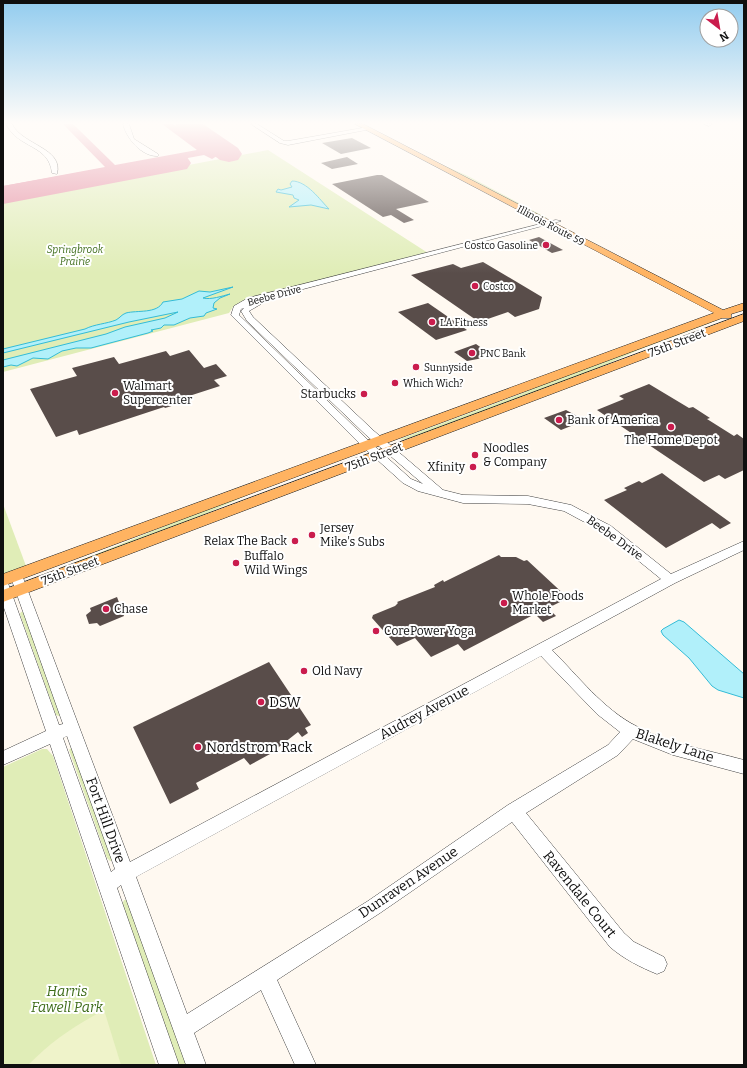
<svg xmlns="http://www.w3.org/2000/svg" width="747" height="1068" font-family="Bitter,serif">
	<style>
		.green { fill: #e0edb7 }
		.pitch { fill: #eff3ca }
		.water { fill: #b1f0fa; stroke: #33bcd7 }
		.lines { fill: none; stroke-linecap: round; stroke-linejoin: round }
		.taxiway { fill: #e48a9f; fill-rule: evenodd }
		.runway { fill: #e48a9f; fill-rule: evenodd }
		.building { fill: #594d4a }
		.minor-casing { stroke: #424242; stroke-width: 1 }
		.major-casing { stroke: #202020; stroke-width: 1 }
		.minor { fill: #fff; fill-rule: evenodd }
		.major { fill: #ffb361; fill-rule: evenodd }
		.poi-dot { fill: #ca1c4d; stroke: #fff; stroke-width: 1.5 }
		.labels { text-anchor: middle; stroke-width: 4; stroke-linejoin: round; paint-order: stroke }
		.far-street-label { font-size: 10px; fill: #0f0f0f; stroke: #fff }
		.far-poi-label { font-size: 10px; fill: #0f0f0f; stroke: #fff; text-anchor: start }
		.far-park-label { font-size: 10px; font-style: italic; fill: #3e6c1a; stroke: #fff }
		.street-label { font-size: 12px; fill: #0f0f0f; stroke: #fff }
		.poi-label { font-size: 12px; fill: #0f0f0f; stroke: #fff; text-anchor: start }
		.near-poi-label { font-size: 14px; fill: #0f0f0f; stroke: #fff; text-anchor: start }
		.near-street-label { font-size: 14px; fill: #0f0f0f; stroke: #fff }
		.near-park-label { font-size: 14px; font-style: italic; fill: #3e6c1a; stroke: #fff }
	</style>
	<rect width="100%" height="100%" fill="#fff9f1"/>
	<!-- green -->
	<g class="green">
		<path d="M268,150L428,253L244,301L233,307L229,313L3,372V200Z"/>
		<path d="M429,159L468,176L547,218L545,219Z"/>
		<path d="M717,319L718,320L641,349L569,381L437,430L401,440L400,439L518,395L560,377Z"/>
		<path d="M359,453L259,490L160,534L50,573L199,512Z"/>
		<path d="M3,504L26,566L3,575Z"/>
		<path d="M21,612H24L60,715L59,716L56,715L20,614Z"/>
		<path d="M73,746L113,860L110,861L107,858L69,750Z"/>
		<path d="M42,749H47L53,756L156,1065H3V767Z"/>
		<path d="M124,900H127L188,1065H179L122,905Z"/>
	</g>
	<!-- pitch -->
	<path class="pitch" d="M104,1010L121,1065H28C53,1040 73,1027 104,1010Z"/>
	<!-- water -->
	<g class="water">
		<path d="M292,181C307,181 320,200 329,209L311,205L289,207L299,200L294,198L293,195L276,192L278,189L281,190L292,187L290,184Z"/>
		<path d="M233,287L203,298C211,300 222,296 230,294L220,298L214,303L213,308L217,309L206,313L204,316L190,318L174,325H164L161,328L151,330L153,331L148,333L91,348H76L62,351L48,359L33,358L17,366L11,365L3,367V360L106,334L125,327L165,318L178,312L129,322L3,353V349L85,329C95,324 106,324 116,320C121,317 121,315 126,313C137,310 157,314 163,302L182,299L199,291L210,292Z"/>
		<path d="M679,620L684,622L744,674V698L718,690L712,686L689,658L663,635L661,631L663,629Z"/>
	</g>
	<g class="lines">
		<!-- taxiway -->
		<path class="taxiway" d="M63,124H73L115,165L197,150L162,124H173L208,148L222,146L227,149L226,151L215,153L217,156L212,159L204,155L3,192V186L105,167Z"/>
		<!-- runway -->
		<g class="runway">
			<path d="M175,124H203L238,148L242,154L238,160L229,162L220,160L178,129Z"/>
			<path d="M177,155L187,157L191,163L187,169L3,204V186Z"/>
		</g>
	</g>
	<!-- building -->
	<g class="building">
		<path d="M352,138L371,148L341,154L322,143Z"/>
		<path d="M347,157L358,164L332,169L321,163Z"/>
		<path d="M377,175H382L429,202L396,209L414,220L404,223L391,215L383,217L332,184Z"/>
		<path d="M539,237L563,250L552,253L529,240Z"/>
		<path d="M483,262L542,297L539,309L515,317L508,312L479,322L411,275L453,264L461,268Z"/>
		<path d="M428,303L467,330L436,340L398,312Z"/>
		<path d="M476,344L490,354L481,357L483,358L467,361L454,352Z"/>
		<path d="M189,350L204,368L216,364L227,376L214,380L220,386L186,397L189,400L178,404L165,408L164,407L79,435L77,430L56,437L30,389L77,376L72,368L114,357L119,364L166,351L170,356Z"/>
		<path d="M649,384L689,408L693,407L710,418L707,419L734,436L737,434L744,439V470L725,479L719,475L704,482L597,410L624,399L619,396Z"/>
		<path d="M566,410L577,416L571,420L576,424L561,430L544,418Z"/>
		<path d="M662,473L670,479L731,523L720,529L712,523L666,548L604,500L627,490L624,488L639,481L642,483Z"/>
		<path d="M499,555L501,557H516L524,561L527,560L568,598L548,608L556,616L543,622L535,614L464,651L458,644L431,657L415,638L397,646L372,618L373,615L395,606L398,603L397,602L435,587L434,585L443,580L444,582Z"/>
		<path d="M117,597L124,616L100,626L97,623L89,624L86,615L91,611L90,608Z"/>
		<path d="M269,662L311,725L305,728L308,733L302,737L298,732L270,754L250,765L244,758L196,783L199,789L170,804L133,727Z"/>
	</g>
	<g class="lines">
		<!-- minor casing -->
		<g class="minor-casing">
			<g id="minor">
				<path d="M6,124H12C22,145 64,148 57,174L52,173C49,144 18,149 6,124Z"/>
				<path d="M123,124H129L134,139L158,154V156C142,157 126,138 123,124Z"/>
				<path d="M251,124H257L284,141H288L368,127L371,129L288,145L280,143Z"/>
				<path d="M704,124H712L709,126Z"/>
				<path d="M556,220L561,221L254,302L251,303L257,302L261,304L249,311L253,317L374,431L443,490L463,495L528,496L571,505L611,526L671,574L744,541V550L675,583L552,650C578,676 603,709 636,726C668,744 708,750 744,760V774L673,755L633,739L618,755L526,813L624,933L634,942L664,957L667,964L664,971L657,974C640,967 624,959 610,947L512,822L380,913L277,980L316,1065H295L261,990L194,1033L206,1065H186L121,885L117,888L179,1065H159L50,744L3,765V751L46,731L3,605V581L8,583L9,586L59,725L63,724L10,575L12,572H20L22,575L130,862L661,579L603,532L564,511L528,504L463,503L418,491L403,483L363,447L231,315L234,306L248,298ZM244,308L241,311L247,321L366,435L423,484L411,479L371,443L239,315L241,309ZM541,656L597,714L620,732L608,745L508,805L368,901L187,1014L136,877ZM67,736L115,869L111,872L63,738Z"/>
			</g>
		</g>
		<!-- major casing -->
		<g class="major-casing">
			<g id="major">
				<path d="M355,124H363L723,310L744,303V310L731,314V318H722L3,586V574L714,313Z"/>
				<path d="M744,314V321L3,602V590Z"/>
			</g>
		</g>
		<!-- minor -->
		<use href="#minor" class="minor"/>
		<!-- major -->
		<use href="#major" class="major"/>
	</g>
	<!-- sky -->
	<linearGradient id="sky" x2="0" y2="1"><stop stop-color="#92ccef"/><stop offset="0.45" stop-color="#fffcf9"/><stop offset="1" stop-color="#fffcf9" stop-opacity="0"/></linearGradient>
	<rect width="747" height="273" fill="url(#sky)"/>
	<!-- markers -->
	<g class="poi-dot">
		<circle cx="546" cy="245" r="4"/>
		<circle cx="475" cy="286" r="4"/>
		<circle cx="432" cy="322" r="4"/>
		<circle cx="472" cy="353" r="4"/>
		<circle cx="416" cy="367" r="4"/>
		<circle cx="395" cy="383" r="4"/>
		<circle cx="115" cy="393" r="4"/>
		<circle cx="364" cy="394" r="4"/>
		<circle cx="559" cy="420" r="4"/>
		<circle cx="671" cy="427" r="4"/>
		<circle cx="475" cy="455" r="4"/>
		<circle cx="473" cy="467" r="4"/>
		<circle cx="312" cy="535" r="4"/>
		<circle cx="295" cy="541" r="4"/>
		<circle cx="236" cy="563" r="4"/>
		<circle cx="504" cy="603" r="4"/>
		<circle cx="106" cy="609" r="4"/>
		<circle cx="376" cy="631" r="4"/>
		<circle cx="304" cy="671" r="4"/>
		<circle cx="261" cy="702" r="4"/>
		<circle cx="198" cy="747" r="4"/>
	</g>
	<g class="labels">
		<!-- far-street labels -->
		<g class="far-street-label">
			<text transform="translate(551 225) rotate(28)" y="4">Illinois Route 59</text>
			<text transform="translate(274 295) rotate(-15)" y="4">Beebe Drive</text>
		</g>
		<!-- far-poi labels -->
		<g class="far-poi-label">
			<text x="538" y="249" text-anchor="end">Costco Gasoline</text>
			<text x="483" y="290">Costco</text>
			<text x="440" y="326">LA Fitness</text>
			<text x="480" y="357">PNC Bank</text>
			<text x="424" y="371">Sunnyside</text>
			<text x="403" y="387">Which Wich?</text>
		</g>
		<!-- far-park labels -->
		<g class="far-park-label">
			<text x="75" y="253">Springbrook<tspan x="75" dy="12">Prairie</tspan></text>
		</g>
		<!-- street labels -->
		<g class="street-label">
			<text transform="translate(677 343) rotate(-21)" y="4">75th Street</text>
			<text transform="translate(374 457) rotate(-21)" y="4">75th Street</text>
			<text transform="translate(615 538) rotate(36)" y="4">Beebe Drive</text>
			<text transform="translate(70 571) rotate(-21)" y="4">75th Street</text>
		</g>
		<!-- poi labels -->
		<g class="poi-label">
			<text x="123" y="390">Walmart<tspan x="123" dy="14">Supercenter</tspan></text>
			<text x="356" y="398" text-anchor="end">Starbucks</text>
			<text x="567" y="424">Bank of America</text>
			<text x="671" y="444" text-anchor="middle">The Home Depot</text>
			<text x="483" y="452">Noodles<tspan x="483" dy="14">&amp; Company</tspan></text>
			<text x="465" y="471" text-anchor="end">Xfinity</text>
			<text x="320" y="532">Jersey<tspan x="320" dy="14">Mike's Subs</tspan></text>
			<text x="287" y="545" text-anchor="end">Relax The Back</text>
			<text x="244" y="560">Buffalo<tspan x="244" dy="14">Wild Wings</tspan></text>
			<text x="512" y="600">Whole Foods<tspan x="512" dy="14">Market</tspan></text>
			<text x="114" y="613">Chase</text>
			<text x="384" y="635">CorePower Yoga</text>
			<text x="312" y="675">Old Navy</text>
		</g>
		<!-- near-poi labels -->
		<g class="near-poi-label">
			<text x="269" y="707">DSW</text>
			<text x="206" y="752">Nordstrom Rack</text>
		</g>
		<!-- near-street labels -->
		<g class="near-street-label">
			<text transform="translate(424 712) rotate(-28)" y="5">Audrey Avenue</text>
			<text transform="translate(675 745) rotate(18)" y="5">Blakely Lane</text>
			<text transform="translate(106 820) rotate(70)" y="5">Fort Hill Drive</text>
			<text transform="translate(408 882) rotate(-34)" y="5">Dunraven Avenue</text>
			<text transform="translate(580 894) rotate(51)" y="5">Ravendale Court</text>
		</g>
		<!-- near-park labels -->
		<g class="near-park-label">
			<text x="67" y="996">Harris<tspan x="67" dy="16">Fawell Park</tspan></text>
		</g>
	</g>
	<!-- border -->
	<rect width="747" height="1068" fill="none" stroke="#0f0f0f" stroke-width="8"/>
	<!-- north arrow -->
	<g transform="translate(719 28) rotate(149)"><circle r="19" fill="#ffffff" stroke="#9f9f9f"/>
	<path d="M0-3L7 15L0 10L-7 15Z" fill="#ca1c4d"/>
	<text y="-6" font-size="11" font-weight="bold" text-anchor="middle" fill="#0f0f0f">N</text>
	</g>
</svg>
